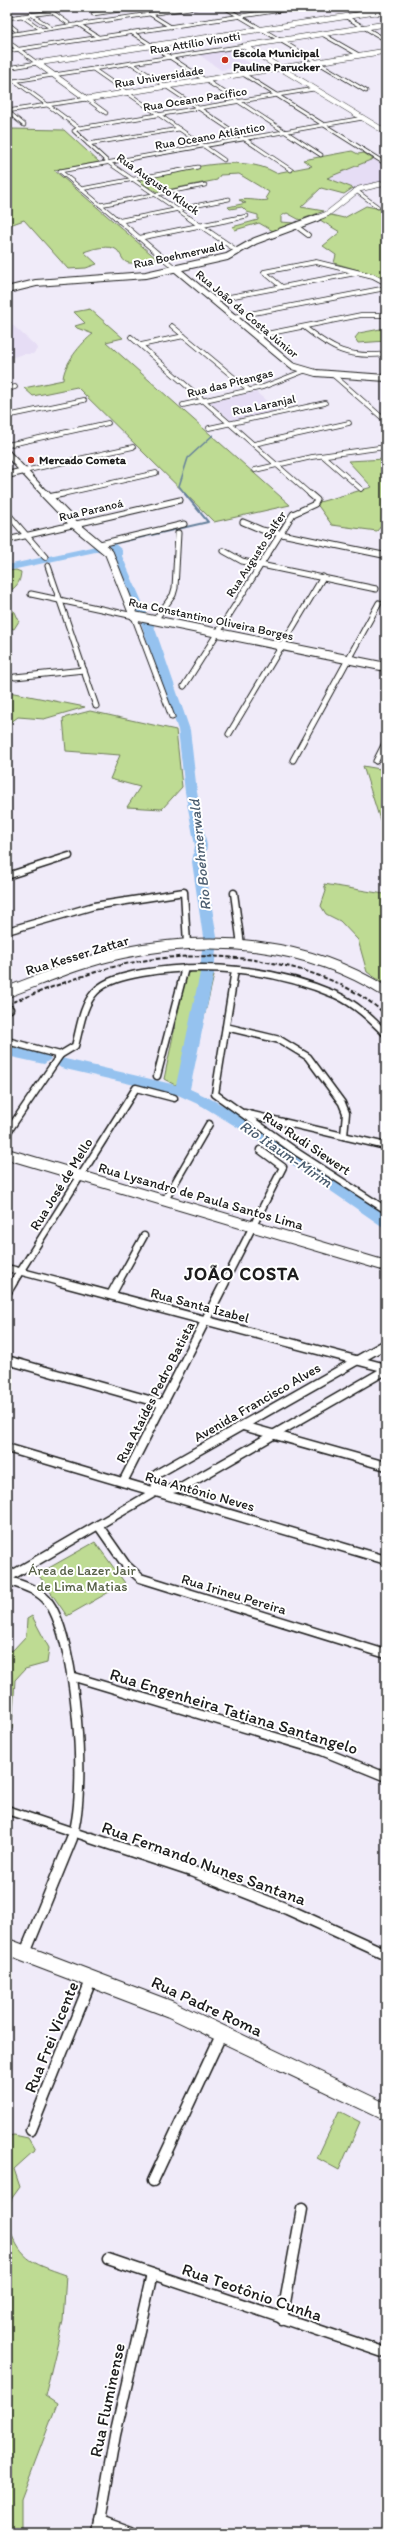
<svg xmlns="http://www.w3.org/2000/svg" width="393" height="2540" font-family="Itim,sans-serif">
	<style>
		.built { fill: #e6ddf5 }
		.green { fill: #bedb93; stroke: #6d7c58 }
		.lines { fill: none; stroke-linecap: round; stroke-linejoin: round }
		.stream-far1 { stroke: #65809b; stroke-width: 1.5 }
		.stream { stroke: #65809b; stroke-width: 2 }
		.river { fill: #95c2ef; fill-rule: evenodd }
		.street-far5-casing { stroke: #1c1c1c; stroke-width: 4.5 }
		.street-far4-casing { stroke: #1c1c1c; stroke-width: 5.5 }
		.street-far3-casing { stroke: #1c1c1c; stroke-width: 7 }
		.street-far2-casing { stroke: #1c1c1c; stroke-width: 9 }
		.street-far1-casing { stroke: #1c1c1c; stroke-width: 11 }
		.street-casing { stroke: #1c1c1c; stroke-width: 13 }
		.secondary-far4-casing { stroke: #1c1c1c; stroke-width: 6 }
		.secondary-far3-casing { stroke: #1c1c1c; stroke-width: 8 }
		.secondary-far2-casing { stroke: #1c1c1c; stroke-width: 10 }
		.secondary-far1-casing { stroke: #1c1c1c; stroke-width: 12 }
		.secondary-casing { stroke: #1c1c1c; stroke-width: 18 }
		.street-far5 { stroke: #fff; stroke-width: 3 }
		.street-far4 { stroke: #fff; stroke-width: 4 }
		.street-far3 { stroke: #fff; stroke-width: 5 }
		.street-far2 { stroke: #fff; stroke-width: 6 }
		.street-far1 { stroke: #fff; stroke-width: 8 }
		.street { stroke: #fff; stroke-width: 10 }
		.secondary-far4 { stroke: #fff; stroke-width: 5 }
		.secondary-far3 { stroke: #fff; stroke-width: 6 }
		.secondary-far2 { stroke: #fff; stroke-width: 8 }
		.secondary-far1 { stroke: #fff; stroke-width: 10 }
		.secondary { stroke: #fff; stroke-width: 16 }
		.rail { stroke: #1c1c1c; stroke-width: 2; stroke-dasharray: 4.5 2; stroke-linecap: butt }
		.poi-dot { fill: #c8321e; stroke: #fff; stroke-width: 1.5 }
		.labels { text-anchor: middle; stroke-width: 4; stroke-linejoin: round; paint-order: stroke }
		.far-street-label { font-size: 12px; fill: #1c1c1c; stroke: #fff }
		.far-poi-label { font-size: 12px; font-weight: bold; fill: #1c1c1c; stroke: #fff; text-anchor: start }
		.street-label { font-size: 14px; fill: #1c1c1c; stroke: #fff }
		.park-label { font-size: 14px; fill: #555f46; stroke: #fff }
		.water-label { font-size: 15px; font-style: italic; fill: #4c5e70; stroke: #fff }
		.near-street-label { font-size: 17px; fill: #1c1c1c; stroke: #fff }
		.district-label { font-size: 18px; font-weight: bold; letter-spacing: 1px; fill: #1c1c1c; stroke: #fff }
	</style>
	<rect width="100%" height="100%" fill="#f0ebf9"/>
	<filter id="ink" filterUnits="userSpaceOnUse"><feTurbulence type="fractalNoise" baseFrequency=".025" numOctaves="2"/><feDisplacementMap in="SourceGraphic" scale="8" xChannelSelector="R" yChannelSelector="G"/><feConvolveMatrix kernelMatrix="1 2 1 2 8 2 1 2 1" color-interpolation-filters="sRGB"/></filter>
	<g filter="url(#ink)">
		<!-- built -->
		<g class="built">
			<path d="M228,50L252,65L221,70L198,54Z"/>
			<path d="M373,159L386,167V181L353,188L326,178Z"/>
			<path d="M7,320L38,348L33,354H23L7,359Z"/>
			<path d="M256,392L278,411L232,421L210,402Z"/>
		</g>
		<!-- green -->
		<g class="green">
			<path d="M7,127L11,129L64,130L99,162L54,170L157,259C151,260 134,264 129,263C122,262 122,255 117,250C110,244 91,249 84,252L97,264L86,268L68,269L24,220L7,226Z"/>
			<path d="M352,151L358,154L364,153L373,159L327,178L353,188L344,194L321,188L301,207L324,211L300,220L287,213L281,216V222L294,223L273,231L259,223L235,230L232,227L258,220V215L247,212L242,207L230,209L228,207L246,203L239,200C250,198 260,202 268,200L266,197L269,192L239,174L220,175L217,180L157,192L135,179C176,172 239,151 276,173L312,166L303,160Z"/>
			<path d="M366,206L386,210V278L334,263L336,255L323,246L340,232L320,220L331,215L344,218Z"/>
			<path d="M90,309L123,338L106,342L290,505L214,522L77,387L33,396L24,388L63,380C63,365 81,343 93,334L77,328L75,326L85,323L74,312Z"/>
			<path d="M386,328V341L358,343L355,338L359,333Z"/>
			<path d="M386,459V520L377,531L332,525L316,503L372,487L348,461Z"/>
			<path d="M16,570L21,572C20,584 16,587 7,593V571Z"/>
			<path d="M7,607L15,612L19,621L14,629L7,627Z"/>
			<path d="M7,677L10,678L9,692L85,707L44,719L18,717L7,725V719L10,717L7,716Z"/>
			<path d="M90,711L176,730L182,787L162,809L127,807L140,787L110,779L120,755L66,751L63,718Z"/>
			<path d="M363,766L386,770V830L380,820Z"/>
			<path d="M324,884L384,894L386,892V985L367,972L358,940L340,921L326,914L321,906L326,891Z"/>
			<path d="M193,971L212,973L214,975L190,1077L175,1085L164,1079L186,974Z"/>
			<path d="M7,1046L41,1055L34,1059L7,1053Z"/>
			<path d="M95,1542L125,1583L67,1616L38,1574Z"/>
			<path d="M32,1616L49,1648L47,1663L25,1669L15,1680L12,1729L7,1733V1651L13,1650L26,1636L27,1619Z"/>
			<path d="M339,2111L360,2122L339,2170L317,2158Z"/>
			<path d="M14,2135L28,2138L35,2150L14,2169L20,2187L12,2198L7,2211V2136Z"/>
			<path d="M7,2221C20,2260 29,2262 66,2275L63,2321L45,2396L57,2404L21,2499V2533H7Z"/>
		</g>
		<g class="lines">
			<!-- stream-far1 -->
			<path class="stream-far1" d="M186,495L179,486L188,458L213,435"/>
			<!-- stream -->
			<path class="stream" d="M114,546L112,544L208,522L185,494"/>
			<!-- river -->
			<g class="river">
				<path d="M114,543L122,550V556L147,613L146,615H138L137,613L112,556V550L106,547Z"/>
				<path d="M96,546L100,547V551L7,571V565Z"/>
				<path d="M147,620L153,623L190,730L197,792L207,846L204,862L217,937L214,973L190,1089C260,1120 323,1171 386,1215V1229L242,1130L202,1106L178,1095L61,1068L54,1063L61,1058L176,1085L200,973L203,937L192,862L195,846L185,792L178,730L141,623Z"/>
				<path d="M7,1046L49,1056L51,1059L44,1064L7,1056Z"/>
			</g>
			<!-- street-far5 casing -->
			<g class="street-far5-casing">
				<g id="street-far5">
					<path d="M224,7L366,91"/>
					<path d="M31,14L51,28"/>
					<path d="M93,14L142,7"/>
					<path d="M150,14L171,27"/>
					<path d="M22,16L42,30"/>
					<path d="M346,17L386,40"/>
					<path d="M7,18L52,12L68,23"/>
					<path d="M7,23L16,30"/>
					<path d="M78,24L98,37"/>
					<path d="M131,32L321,155"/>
					<path d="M322,34L359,55"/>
					<path d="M7,35L197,7"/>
					<path d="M7,41L37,63"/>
					<path d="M7,51L302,7"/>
					<path d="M131,63L291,170"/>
					<path d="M7,68L37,63"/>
					<path d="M93,69L224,160"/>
					<path d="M243,74L386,164"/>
					<path d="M15,81L79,128"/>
					<path d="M7,82L244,46"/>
					<path d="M7,111L87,99L106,113"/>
					<path d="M7,111L24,125"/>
					<path d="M88,144L179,129"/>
					<path d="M60,171L363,118"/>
					<path d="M60,171L117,219"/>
					<path d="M81,189L198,167"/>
					<path d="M355,190L378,207"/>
					<path d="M100,205L205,185"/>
					<path d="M129,219L229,199"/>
					<path d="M191,219L109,163L74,131L79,128L314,89"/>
					<path d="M233,219L247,216"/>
				</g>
			</g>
			<!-- street-far4 casing -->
			<g class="street-far4-casing">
				<g id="street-far4">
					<path d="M116,218L176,269"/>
					<path d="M189,218L239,252"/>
					<path d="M119,221L134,218"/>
					<path d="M296,226L308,235"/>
					<path d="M139,238L238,218"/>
					<path d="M282,287L264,272L316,262L373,276L386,283"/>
					<path d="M213,300L356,273"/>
					<path d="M233,317L386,288"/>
					<path d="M172,326L249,390"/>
					<path d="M304,327C333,350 348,358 386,354"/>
					<path d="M256,336L361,315H386"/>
					<path d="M131,337L311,495"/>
					<path d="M141,345L184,336"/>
					<path d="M332,374L386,421"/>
					<path d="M7,389L15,387"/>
					<path d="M183,405L263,387L304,371"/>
					<path d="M7,416L84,400"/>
					<path d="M209,428L325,403"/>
					<path d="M254,444L349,423"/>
					<path d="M7,445L108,423"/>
					<path d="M323,456L361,489"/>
					<path d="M255,470L312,457L386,447"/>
					<path d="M24,471L133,447"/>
					<path d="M58,495L156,473"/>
				</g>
			</g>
			<!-- street-far3 casing -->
			<g class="street-far3-casing">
				<g id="street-far3">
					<path d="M48,497L63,494"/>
					<path d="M7,513L45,557"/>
					<path d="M243,522L262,530L383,555"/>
					<path d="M7,540L180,500"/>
					<path d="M100,544L184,524"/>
					<path d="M224,551L242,561L376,589"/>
					<path d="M48,566L96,706"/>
					<path d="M31,594L134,616L172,717"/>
					<path d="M155,620L173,595L175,588L178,533"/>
					<path d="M15,677L84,670"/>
					<path d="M184,686L293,514L315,504L317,500L310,494"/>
					<path d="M229,734L323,577"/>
					<path d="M293,760L379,603"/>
					<path d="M376,761L386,741"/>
				</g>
			</g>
			<!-- street-far2 casing -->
			<g class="street-far2-casing">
				<g id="street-far2">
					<path d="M7,876L69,856"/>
					<path d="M234,893L241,945"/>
					<path d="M7,931L94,906L184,892L187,944"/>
					<path d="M235,970L215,1094L298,1153L386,1210"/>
					<path d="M7,1010L10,1009"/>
					<path d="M226,1027L280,1040L308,1057L342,1103L346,1113L344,1136"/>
					<path d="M7,1041L60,1055"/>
					<path d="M60,1055L75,1046C80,1029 82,1006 95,992C106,980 126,976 142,973C206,962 276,969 336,995C356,1004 371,1019 386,1034"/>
					<path d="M157,1076L185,968"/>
					<path d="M244,1113L386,1146"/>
					<path d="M7,1133L60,1055"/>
					<path d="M165,1200L209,1124"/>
					<path d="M7,1268L64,1283"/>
					<path d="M13,1283L136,1088L174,1098"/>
					<path d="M118,1283L144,1236"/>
					<path d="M224,1283L283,1167L260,1150"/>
				</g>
			</g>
			<!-- street-far1 casing -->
			<g class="street-far1-casing">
				<g id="street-far1">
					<path d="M60,1282L386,1368"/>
					<path d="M7,1292L13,1282"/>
					<path d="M111,1295L118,1282"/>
					<path d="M7,1360L163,1404"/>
					<path d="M243,1426L386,1466"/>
					<path d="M7,1448L386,1560"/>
					<path d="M123,1482L225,1282"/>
					<path d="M155,1492L157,1474L386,1344"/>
					<path d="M98,1525L126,1565L140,1578L386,1654"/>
					<path d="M7,1578L155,1492L183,1487L386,1370"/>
					<path d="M7,1580C22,1585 40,1590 49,1603C76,1641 89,1796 71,1839"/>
					<path d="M71,1676L322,1751L386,1777"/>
					<path d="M7,1810L94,1839"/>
				</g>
			</g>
			<!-- street casing -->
			<g class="street-casing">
				<g id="street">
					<path d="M91,1838L191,1871L287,1909L386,1954"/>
					<path d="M25,1953L72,1838"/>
					<path d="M31,2130L92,1978"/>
					<path d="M153,2181L222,2033"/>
					<path d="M108,2259L386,2353"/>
					<path d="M282,2319L302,2209"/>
					<path d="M100,2521L133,2533"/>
					<path d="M98,2533L115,2435L152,2274"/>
				</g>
			</g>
			<!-- secondary-far4 casing -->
			<g class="secondary-far4-casing">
				<g id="secondary-far4">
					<path d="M347,7L386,14"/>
					<path d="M244,46L386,132"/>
					<path d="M244,46L386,24"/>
					<path d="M37,63L87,99L386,51"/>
					<path d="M37,63L376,12"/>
					<path d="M314,219L327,214L359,189L386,183"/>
				</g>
			</g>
			<!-- secondary-far3 casing -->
			<g class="secondary-far3-casing">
				<g id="secondary-far3">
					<path d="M176,269L292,366L316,373L386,378"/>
					<path d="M7,290L36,283L146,275L227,257L255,241L317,218"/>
					<path d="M7,453L46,495"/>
					<path d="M7,475L24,471"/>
				</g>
			</g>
			<!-- secondary-far2 casing -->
			<g class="secondary-far2-casing">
				<path id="secondary-far2" d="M45,494L74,524L109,553L134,616L386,667"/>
			</g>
			<!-- secondary-far1 casing -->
			<g class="secondary-far1-casing">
				<g id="secondary-far1">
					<path d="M7,992C45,978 83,961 122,953C213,934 307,942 386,992"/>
					<path d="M7,1154L386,1266"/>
				</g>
			</g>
			<!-- secondary casing -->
			<g class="secondary-casing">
				<path id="secondary" d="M7,1947L170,2009L386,2112"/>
			</g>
			<!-- street-far5 -->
			<use href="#street-far5" class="street-far5"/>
			<!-- street-far4 -->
			<use href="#street-far4" class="street-far4"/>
			<!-- street-far3 -->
			<use href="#street-far3" class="street-far3"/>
			<!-- street-far2 -->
			<use href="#street-far2" class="street-far2"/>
			<!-- street-far1 -->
			<use href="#street-far1" class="street-far1"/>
			<!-- street -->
			<use href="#street" class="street"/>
			<!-- secondary-far4 -->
			<use href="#secondary-far4" class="secondary-far4"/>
			<!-- secondary-far3 -->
			<use href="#secondary-far3" class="secondary-far3"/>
			<!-- secondary-far2 -->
			<use href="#secondary-far2" class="secondary-far2"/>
			<!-- secondary-far1 -->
			<use href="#secondary-far1" class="secondary-far1"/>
			<!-- secondary -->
			<use href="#secondary" class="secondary"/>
			<!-- rail -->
			<path class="rail" d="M7,1004C48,989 88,972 130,963C209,947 325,958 386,1015"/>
		</g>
	</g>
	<!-- markers -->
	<g class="poi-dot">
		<circle cx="225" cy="60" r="4"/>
		<circle cx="31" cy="460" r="4"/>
	</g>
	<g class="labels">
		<!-- far-street labels -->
		<g class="far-street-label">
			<text transform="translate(195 43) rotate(-9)" y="4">Rua Attílio Vinotti</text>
			<text transform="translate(159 77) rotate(-9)" y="4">Rua Universidade</text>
			<text transform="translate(195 99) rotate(-9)" y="4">Rua Oceano Pacífico</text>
			<text transform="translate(210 136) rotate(-10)" y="4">Rua Oceano Atlântico</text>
			<text transform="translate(158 184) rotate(35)" y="4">Rua Augusto Kluck</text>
			<text transform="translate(179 255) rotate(-12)" y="4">Rua Boehmerwald</text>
			<text transform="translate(247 314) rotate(40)" y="4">Rua João da Costa Júnior</text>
			<text transform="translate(230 383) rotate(-14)" y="4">Rua das Pitangas</text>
			<text transform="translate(264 405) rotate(-12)" y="4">Rua Laranjal</text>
			<text transform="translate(91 510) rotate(-13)" y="4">Rua Paranoá</text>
			<text transform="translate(256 554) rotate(-57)" y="4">Rua Augusto Salfer</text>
			<text transform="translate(211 619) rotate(12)" y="4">Rua Constantino Oliveira Borges</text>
		</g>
		<!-- far-poi labels -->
		<g class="far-poi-label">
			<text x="233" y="57">Escola Municipal<tspan x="233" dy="14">Pauline Parucker</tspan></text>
			<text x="39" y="464">Mercado Cometa</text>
		</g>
		<!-- street labels -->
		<g class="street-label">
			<text transform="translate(77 955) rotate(-17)" y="5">Rua Kesser Zattar</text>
			<text transform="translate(307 1143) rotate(34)" y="5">Rua Rudi Siewert</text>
			<text transform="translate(61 1184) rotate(-58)" y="5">Rua José de Mello</text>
			<text transform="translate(201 1196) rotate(16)" y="5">Rua Lysandro de Paula Santos Lima</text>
			<text transform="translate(200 1305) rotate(15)" y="5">Rua Santa Izabel</text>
			<text transform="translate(155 1392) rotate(-63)" y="5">Rua Ataídes Pedro Batista</text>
			<text transform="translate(257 1402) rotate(-30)" y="5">Avenida Francisco Alves</text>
			<text transform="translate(200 1491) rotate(16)" y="5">Rua Antônio Neves</text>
			<text transform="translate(234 1594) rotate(17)" y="5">Rua Irineu Pereira</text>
		</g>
		<!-- park labels -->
		<g class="park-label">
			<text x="82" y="1575">Área de Lazer Jair<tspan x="82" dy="16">de Lima Matias</tspan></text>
		</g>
		<!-- water labels -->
		<g class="water-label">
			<text transform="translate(200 855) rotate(-96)" y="5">Rio Boehmerwald</text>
			<text transform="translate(286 1154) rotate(34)" y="5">Rio Itaum-Mirim</text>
		</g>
		<!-- near-street labels -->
		<g class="near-street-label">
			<text transform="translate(234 1711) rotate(17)" y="6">Rua Engenheira Tatiana Santangelo</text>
			<text transform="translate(204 1863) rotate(20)" y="6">Rua Fernando Nunes Santana</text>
			<text transform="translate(207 2006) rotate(25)" y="6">Rua Padre Roma</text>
			<text transform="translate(51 2037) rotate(-68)" y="6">Rua Frei Vicente</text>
			<text transform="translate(252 2292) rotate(19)" y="6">Rua Teotônio Cunha</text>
			<text transform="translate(107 2400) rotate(-78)" y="6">Rua Fluminense</text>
		</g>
		<!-- district labels -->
		<g class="district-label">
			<text x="242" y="1280">JOÃO COSTA</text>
		</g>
	</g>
	<!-- margin -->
	<rect width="393" height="2540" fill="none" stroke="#fff" stroke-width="24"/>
	<rect x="12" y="12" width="369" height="2516" fill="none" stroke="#1c1c1c" stroke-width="1.5" filter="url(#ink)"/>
</svg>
